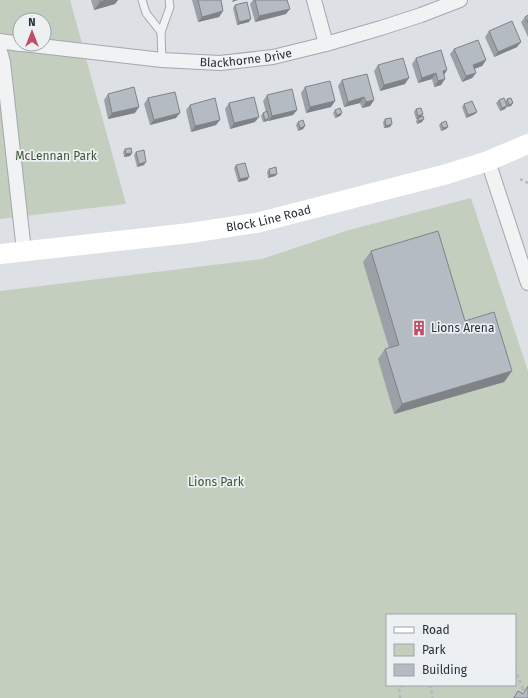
<svg xmlns="http://www.w3.org/2000/svg" width="528" height="698" font-family="'Fira Sans',sans-serif">
	<style>
		.green { fill: #c4cebf; fill-rule: evenodd }
		.lines { fill: none; stroke-linecap: round; stroke-linejoin: round }
		.lane-casing { stroke: #a3a8ae; stroke-width: 9 }
		.street-casing { stroke: #a3a8ae; stroke-width: 16 }
		.path { stroke: #b4b8bc; stroke-width: 2.5; stroke-dasharray: 3 3; stroke-linecap: butt }
		.lane { stroke: #f0f2f4; stroke-width: 7 }
		.street { stroke: #f0f2f4; stroke-width: 14 }
		.secondary { stroke: #fff; stroke-width: 20 }
		.wall { fill: #9ca1a7 }
		.shaded-wall { fill: #7f8388 }
		.building { fill: #b5bbc2; stroke: #7f8388 }
		.labels { text-anchor: middle; stroke-width: 3.5; stroke-linejoin: round; paint-order: stroke }
		.street-label { font-size: 12px; fill: #28303a; stroke: #ecf0f3 }
		.park-label { font-size: 12px; fill: #3f5537; stroke: #ecf0f3 }
		.poi-label { font-size: 12px; fill: #28303a; stroke: #ecf0f3; text-anchor: start }
	</style>
	<rect width="100%" height="100%" fill="#dde1e5"/>
	<!-- green -->
	<g class="green">
		<path d="M0,0H70L126,204L0,219ZM20,20H44V44H20Z"/>
		<path d="M471,198L528,371V698H0V291L262,259L349,230ZM387,615H515V685H387Z"/>
	</g>
	<g class="lines">
		<!-- lane casing -->
		<g class="lane-casing">
			<g id="lane">
				<path d="M142,0L146,13L161,32"/>
				<path d="M162,60L161,32L170,7L169,0"/>
			</g>
		</g>
		<!-- street casing -->
		<g class="street-casing">
			<g id="street">
				<path d="M314,0L326,44"/>
				<path d="M0,41L20,44"/>
				<path id="s1" d="M23,44L162,60L220,63L273,57L326,44L381,28L421,15L460,0"/>
				<path d="M0,51L3,62L24,251"/>
				<path d="M488,161L528,283"/>
			</g>
		</g>
		<!-- path -->
		<g class="path">
			<path d="M520,179L528,183"/>
			<path d="M515,669L523,689"/>
			<path d="M430,685L433,698"/>
			<path d="M400,698L399,688L403,685"/>
			<path d="M513,698L518,695L523,689L528,690"/>
		</g>
		<!-- lane -->
		<use href="#lane" class="lane"/>
		<!-- street -->
		<use href="#street" class="street"/>
		<!-- secondary -->
		<path class="secondary" id="s2" d="M0,254L190,233L256,223L447,174L488,161L528,144"/>
	</g>
	<!-- wall -->
	<g class="wall">
		<path d="M91,0H118L115,4L94,10Z"/>
		<path d="M192,0H221L223,11L219,17L198,22Z"/>
		<path d="M253,0H287L286,14L255,22L250,4Z"/>
		<path d="M235,5L249,22L237,25L233,8Z"/>
		<path d="M528,15V37L521,22L525,17Z"/>
		<path d="M489,31L517,47L494,57L485,37Z"/>
		<path d="M454,49L486,60L482,66L474,69L476,73L472,78L462,82L450,54Z"/>
		<path d="M416,58L447,70L444,75L441,85L434,87L432,79L418,83L412,64Z"/>
		<path d="M378,65L405,84L380,91L374,71Z"/>
		<path d="M342,80L374,100L370,106L362,108L360,103L344,107L338,86Z"/>
		<path d="M305,87L335,101L331,107L306,113L301,93Z"/>
		<path d="M108,94L135,113L108,119L104,100Z"/>
		<path d="M267,95L297,110L293,115L268,121V120L267,121L263,122L261,116L263,113L266,112L263,101Z"/>
		<path d="M148,98L176,118L150,125L144,104Z"/>
		<path d="M507,99L513,103L511,106L507,107H506L505,109L500,111L496,103L499,100L505,102Z"/>
		<path d="M229,103L255,122L230,129L225,109Z"/>
		<path d="M464,104L475,114L466,118L462,107Z"/>
		<path d="M190,105L216,125L191,132L186,110Z"/>
		<path d="M416,109L423,114L422,117V122L417,124L416,121L417,119H416L414,112Z"/>
		<path d="M335,110L342,113L340,116L335,118L333,113Z"/>
		<path d="M385,119L390,127L384,128L383,122Z"/>
		<path d="M298,122L303,129L298,131L296,125Z"/>
		<path d="M441,123L448,127L446,129L441,131L439,125Z"/>
		<path d="M125,149L130,156L124,157L123,152Z"/>
		<path d="M136,152L144,165L137,167L134,155Z"/>
		<path d="M236,165L249,177L247,180L238,182L234,168Z"/>
		<path d="M269,169L277,174L275,176L268,178L267,172Z"/>
		<path d="M371,251L465,321L512,371L504,382L394,414L378,359L385,349L389,348L363,262Z"/>
	</g>
	<!-- shaded-wall -->
	<g class="shaded-wall">
		<path d="M106,0H118L115,4L94,10L100,2Z"/>
		<path d="M233,0H238L232,2Z"/>
		<path d="M290,9L286,14L255,22L259,16Z"/>
		<path d="M223,11L219,17L198,22L202,17Z"/>
		<path d="M251,19L249,22L237,25L239,22Z"/>
		<path d="M521,42L517,47L494,57L498,52Z"/>
		<path d="M486,60L482,66L469,71L473,65Z"/>
		<path d="M447,70L443,76V71Z"/>
		<path d="M436,73L432,79L418,83L422,78Z"/>
		<path d="M476,73L472,78L462,82L466,76Z"/>
		<path d="M409,78L405,84L380,91L384,85Z"/>
		<path d="M445,79L441,85L434,87L438,81Z"/>
		<path d="M364,97L360,103L344,107L348,102Z"/>
		<path d="M374,100L370,106L362,108L366,102Z"/>
		<path d="M335,101L331,107L306,113L310,107Z"/>
		<path d="M513,103L511,106L507,107L509,105Z"/>
		<path d="M507,106L505,109L500,111L502,108Z"/>
		<path d="M139,107L135,113L108,119L112,113Z"/>
		<path d="M297,110L293,115L268,121L272,116Z"/>
		<path d="M477,112L475,114L466,118L468,115Z"/>
		<path d="M180,113L176,118L150,125L154,120Z"/>
		<path d="M342,113L340,116L335,118L337,115Z"/>
		<path d="M423,114L421,117L418,118L416,119L418,116Z"/>
		<path d="M259,117L255,122L230,129L234,123Z"/>
		<path d="M269,118L267,121L263,122L265,120Z"/>
		<path d="M424,119L422,122L417,124L419,121Z"/>
		<path d="M220,120L216,125L191,132L195,126Z"/>
		<path d="M392,124L390,127L384,128L386,126Z"/>
		<path d="M305,126L303,129L298,131L300,128Z"/>
		<path d="M448,127L446,129L441,131L443,128Z"/>
		<path d="M132,153L130,156L124,157L126,154Z"/>
		<path d="M146,162L144,165L137,167L139,164Z"/>
		<path d="M277,174L275,176L268,178L270,175Z"/>
		<path d="M249,177L247,180L238,182L240,179Z"/>
		<path d="M512,371L504,382L394,414L402,404Z"/>
	</g>
	<!-- building -->
	<g class="building">
		<path d="M100,0H106L100,2Z"/>
		<path d="M198,0H221L223,11L202,17Z"/>
		<path d="M255,0H287L290,9L259,16Z"/>
		<path d="M247,2L251,19L239,22L235,5Z"/>
		<path d="M528,15V23L525,17Z"/>
		<path d="M512,21L521,42L498,52L489,31Z"/>
		<path d="M478,40L486,60L473,65L476,73L466,76L454,49Z"/>
		<path d="M441,50L447,70L443,71L445,79L438,81L436,73L422,78L416,58Z"/>
		<path d="M403,58L409,78L384,85L378,65Z"/>
		<path d="M367,74L374,100L366,102L364,97L348,102L342,80Z"/>
		<path d="M330,81L335,101L310,107L305,87Z"/>
		<path d="M134,87L139,107L112,113L108,94Z"/>
		<path d="M292,89L297,110L272,116L267,95Z"/>
		<path d="M175,92L180,113L154,120L148,98Z"/>
		<path d="M254,97L259,117L234,123L229,103Z"/>
		<path d="M215,98L220,120L195,126L190,105Z"/>
		<path d="M504,98L507,106L502,108L499,100Z"/>
		<path d="M511,98L513,103L509,105L507,99Z"/>
		<path d="M472,101L477,112L468,115L464,104Z"/>
		<path d="M340,108L342,113L337,115L335,110Z"/>
		<path d="M421,108L423,114L418,116L416,109Z"/>
		<path d="M267,111L269,118L265,120L263,113Z"/>
		<path d="M423,116L424,119L419,121L418,118Z"/>
		<path d="M391,118L392,124L386,126L385,119Z"/>
		<path d="M303,120L305,126L300,128L298,122Z"/>
		<path d="M446,121L448,127L443,128L441,123Z"/>
		<path d="M131,148L132,153L126,154L125,149Z"/>
		<path d="M144,150L146,162L139,164L136,152Z"/>
		<path d="M245,163L249,177L240,179L236,165Z"/>
		<path d="M276,167L277,174L270,175L269,169Z"/>
		<path d="M438,231L465,321L494,312L512,371L402,404L385,349L399,345L371,251Z"/>
		<path d="M528,686V698H514L518,691L523,694Z"/>
	</g>
	<!-- icons -->
	<defs>
		<g id="building-bare" transform="scale(1.2)"><path d="M-4-6H4V6H1V3H-1V6H-4ZM-2.5-4.3h1.7v1.8h-1.7ZM.8-4.3h1.7v1.8H.8ZM-2.5-1h1.7V.8h-1.7ZM.8-1h1.7V.8H.8Z" fill="#bf4e67" stroke="#ecf0f3" stroke-width="2.5" paint-order="stroke"/></g>
	</defs>
	<g fill-rule="evenodd">
		<use href="#building-bare" x="419" y="328"/>
	</g>
	<g class="labels">
		<!-- street labels -->
		<g class="street-label">
			<text dy="4" stroke="none"><textPath href="#s1" startOffset="224">Blackhorne Drive</textPath></text>
			<text dy="4" stroke="none"><textPath href="#s2" startOffset="271">Block Line Road</textPath></text>
		</g>
		<!-- park labels -->
		<g class="park-label">
			<text x="56" y="160">McLennan Park</text>
			<text x="216" y="486">Lions Park</text>
		</g>
		<!-- poi labels -->
		<g class="poi-label">
			<text x="431" y="332">Lions Arena</text>
		</g>
	</g>
	<!-- legend -->
	<rect x="386" y="614" width="130" height="72" fill="#ecf0f3" stroke="#9ea3a9"/>
	<rect x="394" y="627" width="20" height="6" fill="#ffffff" stroke="#9ea3a9"/>
	<text x="422" y="634" font-size="12" fill="#28303a">Road</text>
	<rect x="394" y="644" width="20" height="12" fill="#c4cebf" stroke="#9ea3a9"/>
	<text x="422" y="654" font-size="12" fill="#28303a">Park</text>
	<rect x="394" y="664" width="20" height="12" fill="#b5bbc2" stroke="#9ea3a9"/>
	<text x="422" y="674" font-size="12" fill="#28303a">Building</text>
	<!-- north arrow -->
	<g transform="translate(32 32)"><circle r="19" fill="#ecf0f3" stroke="#9ea3a9"/>
	<path d="M0-3L7 15L0 10L-7 15Z" fill="#bf4e67"/>
	<text y="-6" font-size="11" font-weight="bold" text-anchor="middle" fill="#28303a">N</text>
	</g>
</svg>
